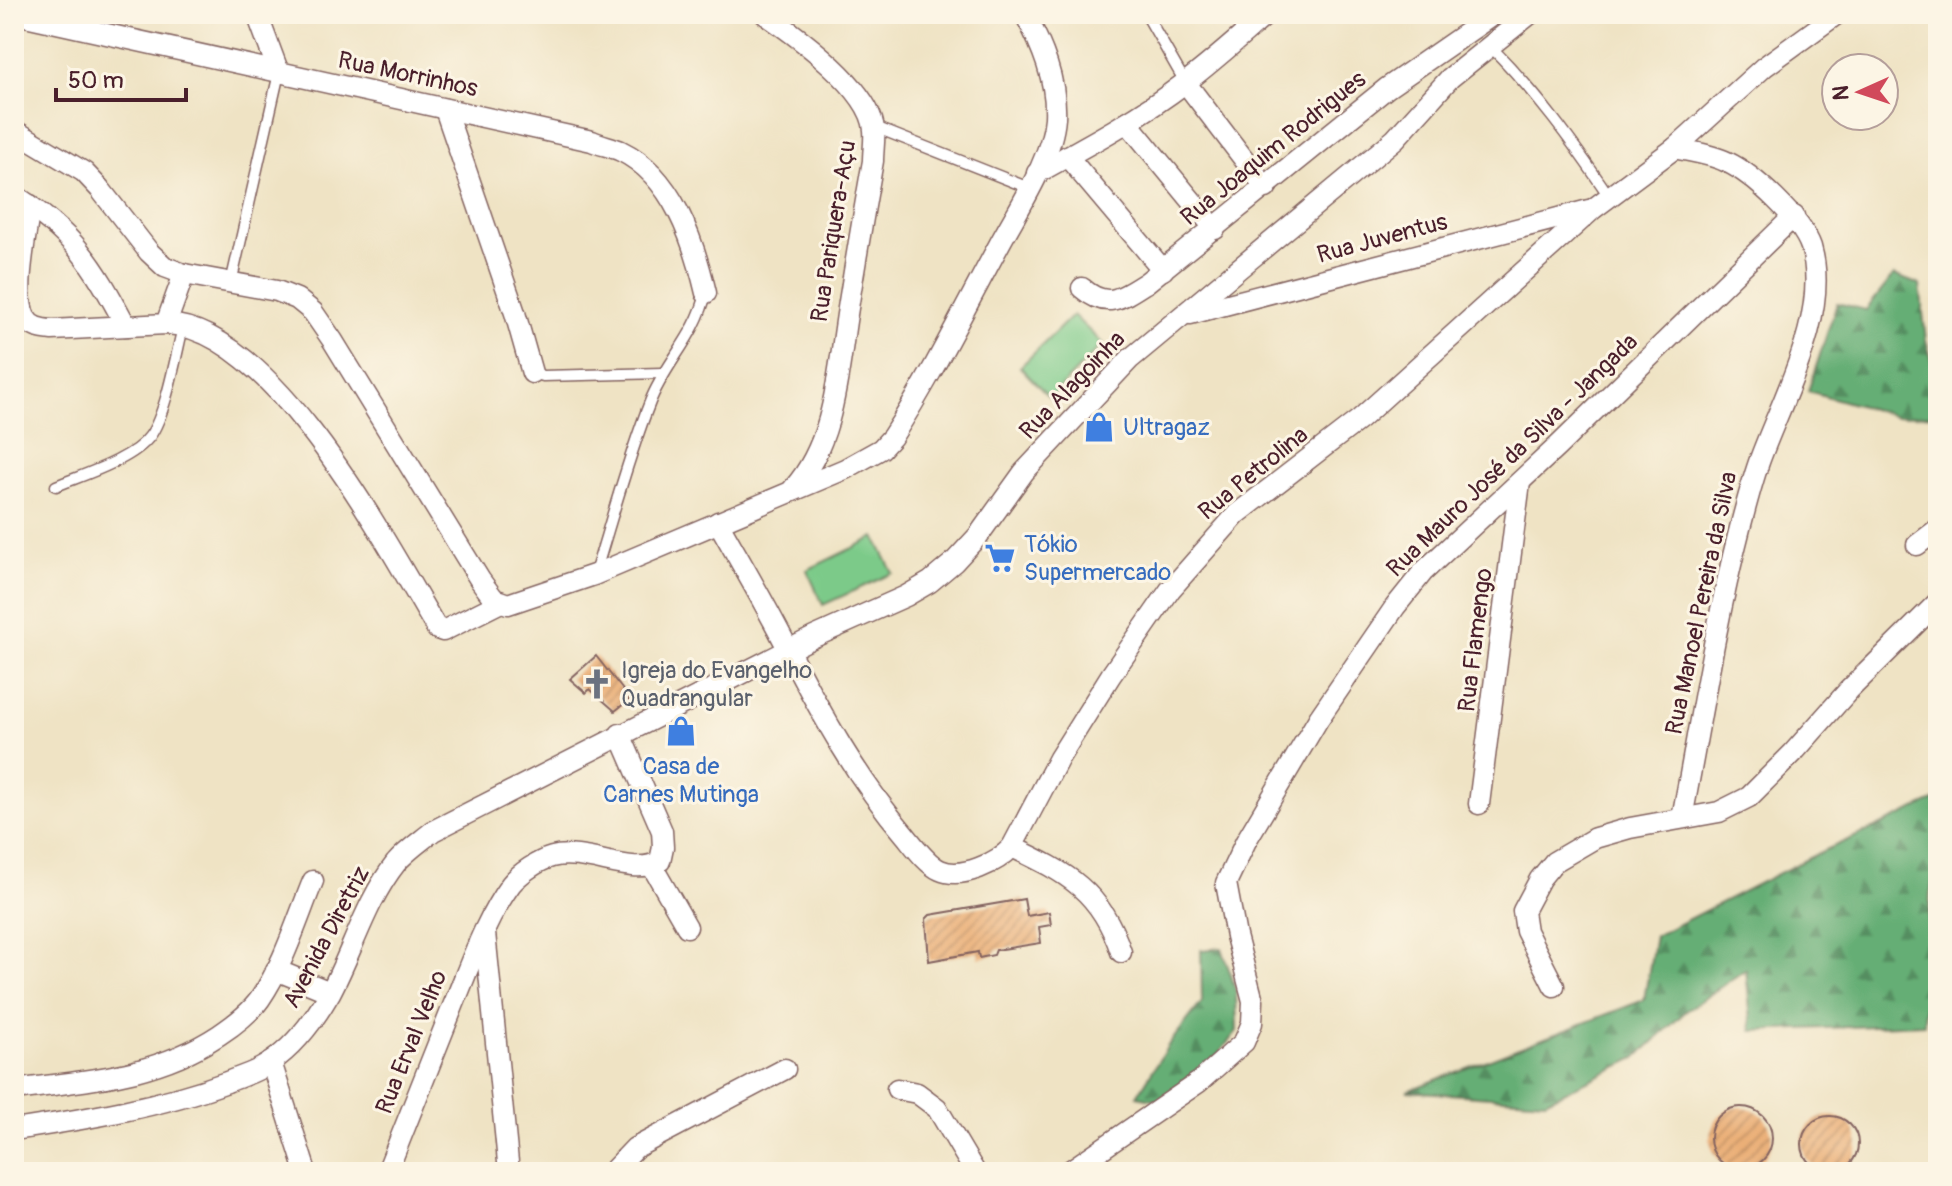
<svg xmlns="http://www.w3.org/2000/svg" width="1952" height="1186" font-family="Pangolin,sans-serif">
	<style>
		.green { fill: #7cca89; stroke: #63745a; stroke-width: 2 }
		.forest { fill: url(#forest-firs); stroke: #586650; stroke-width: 2 }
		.building { fill: url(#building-hatch) }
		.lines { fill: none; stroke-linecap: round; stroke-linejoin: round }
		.service-casing { stroke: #846461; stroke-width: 13 }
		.minor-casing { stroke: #846461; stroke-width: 23 }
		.service { stroke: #fff; stroke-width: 10 }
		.minor { stroke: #fff; stroke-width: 20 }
		.labels { text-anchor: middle; stroke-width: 6; stroke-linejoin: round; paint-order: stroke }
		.street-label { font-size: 24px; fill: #4a1f2b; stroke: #fcf5e5 }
		.shop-label { font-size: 24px; fill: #366cbe; stroke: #fcf5e5; text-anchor: start }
		.worship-label { font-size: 24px; fill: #5b616d; stroke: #fcf5e5; text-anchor: start }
	</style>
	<defs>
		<pattern id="forest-firs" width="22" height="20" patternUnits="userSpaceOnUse" patternTransform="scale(2)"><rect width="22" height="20" fill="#65ae75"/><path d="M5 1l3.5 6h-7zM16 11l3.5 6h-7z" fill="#558d60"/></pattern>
		<pattern id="building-hatch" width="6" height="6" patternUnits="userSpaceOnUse" patternTransform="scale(2)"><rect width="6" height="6" fill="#e9a96d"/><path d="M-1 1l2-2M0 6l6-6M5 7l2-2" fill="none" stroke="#bf895a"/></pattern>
	</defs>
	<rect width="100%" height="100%" fill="#fcf5e5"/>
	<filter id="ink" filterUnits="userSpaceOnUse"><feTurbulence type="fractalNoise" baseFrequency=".0125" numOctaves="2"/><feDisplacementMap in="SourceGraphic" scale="16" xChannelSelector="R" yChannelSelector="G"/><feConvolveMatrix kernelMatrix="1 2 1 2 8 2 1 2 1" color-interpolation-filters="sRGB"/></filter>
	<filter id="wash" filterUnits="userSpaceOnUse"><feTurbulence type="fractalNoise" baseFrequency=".006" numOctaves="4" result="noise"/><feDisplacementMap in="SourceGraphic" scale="32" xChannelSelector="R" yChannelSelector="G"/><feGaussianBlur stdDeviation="1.8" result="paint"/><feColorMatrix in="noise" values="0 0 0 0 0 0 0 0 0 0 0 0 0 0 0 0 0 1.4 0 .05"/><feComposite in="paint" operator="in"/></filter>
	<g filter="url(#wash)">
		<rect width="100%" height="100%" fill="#efe3c4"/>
		<!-- green -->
		<g class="green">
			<path d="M1073,315L1103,344L1050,398L1020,367Z"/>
			<path d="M875,537L893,573L823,605L807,570Z"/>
		</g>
		<!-- forest -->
		<g class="forest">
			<path d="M1894,275L1920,285L1926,340L1935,372L1938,373V415L1896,416L1808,391L1837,303L1866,310Z"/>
			<path d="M1938,799V859L1930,894L1924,1024L1752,1031L1746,969L1685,1012L1636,1058L1545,1101L1407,1091L1644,1000L1655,936L1817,854Z"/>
			<path d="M1222,948L1236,991L1237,1031L1217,1056L1158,1100L1137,1096L1169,1044L1202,1002L1201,950Z"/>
		</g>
		<g id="blocks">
			<!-- building -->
			<g class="building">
				<path d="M596,656L630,699L615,711L590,689L586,693L570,679Z"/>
				<path d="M1024,899L1027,916L1049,912L1051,925L1039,927L1041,943L996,950L994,955L979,958L978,952L929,961L926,919L930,915Z"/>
				<circle cx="1741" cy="1138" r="31"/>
				<circle cx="1830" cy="1144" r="28"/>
			</g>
		</g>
	</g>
	<g filter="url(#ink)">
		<use href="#blocks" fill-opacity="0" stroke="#846461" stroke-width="2"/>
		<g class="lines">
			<!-- service casing -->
			<g class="service-casing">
				<g id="service">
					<path d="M1146,14L1185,82"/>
					<path d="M1490,46C1536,92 1573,143 1609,196"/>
					<path d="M875,127L1029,188"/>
					<path d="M231,283L279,73"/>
					<path d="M532,373L543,376L663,373"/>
					<path d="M56,486C82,475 133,460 150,436C166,414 176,355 183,327"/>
					<path d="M595,573C613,516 628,457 650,402C665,363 697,335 706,293"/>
				</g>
			</g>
			<!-- minor casing -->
			<g class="minor-casing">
				<g id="minor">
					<path d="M16,14L592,141C601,145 612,147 621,151C673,176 694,242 706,293"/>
					<path d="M257,14L279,73"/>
					<path d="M765,14C797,36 871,89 874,130C875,140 873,151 873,161C864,210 856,259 848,308C838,369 836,441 793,489"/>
					<path d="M1185,82L1266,188"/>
					<path d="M445,109L515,313L532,373"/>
					<path d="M1127,122L1215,229"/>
					<path d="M14,130L84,172L100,189L149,252L165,267L184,274L277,291L297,299L313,312L333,341L480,580L494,599L508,604L594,575L845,469L881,449L892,437C932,375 964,310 999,245C1018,209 1052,159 1055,118C1057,81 1042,46 1025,14"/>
					<path d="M1675,148C1691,152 1712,154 1727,162C1753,174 1802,220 1811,247C1831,314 1781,400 1759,462C1751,485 1745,509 1739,532C1715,625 1700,724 1682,818"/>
					<path d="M1067,156L1163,270"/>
					<path d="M1037,173C1088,145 1139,118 1186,82C1214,61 1240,37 1267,14"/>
					<path d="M14,195C74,234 93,263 126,326"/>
					<path d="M30,205C27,233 13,292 25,317C31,328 41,329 52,330L166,324L184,274"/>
					<path d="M1082,288C1107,310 1122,298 1147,282L1387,88L1494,14"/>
					<path d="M1190,314L1589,210"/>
					<path d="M166,324C274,328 387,545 437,629L443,631L501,602"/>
					<path d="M718,522C742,565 767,607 789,651C822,716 858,780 906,836C915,847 927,864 940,870C962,880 998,862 1012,847L1059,758L1111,675L1170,590L1237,514L1360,419L1593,209L1675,148L1764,67L1837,14"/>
					<path d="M1917,545L1938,529"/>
					<path d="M1479,804L1520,482"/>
					<path d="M1012,847C1067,873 1101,891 1121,952"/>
					<path d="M652,866L687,927"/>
					<path d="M485,933L509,1172"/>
					<path d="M276,970L330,992"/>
					<path d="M1554,986L1526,931L1523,911L1540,879L1554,862L1595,838L1630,828L1719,812L1749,797L1793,753L1849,690L1938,602"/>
					<path d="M271,1062L306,1172"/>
					<path d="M897,1089L917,1093L937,1108L975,1172"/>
					<path d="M14,1090C88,1080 155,1077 219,1035C234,1025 250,1013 260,999C284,964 297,920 313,881"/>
					<path d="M14,1130C86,1119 159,1107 227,1082C242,1076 258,1072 271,1062C296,1045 315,1019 330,993C353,950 366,901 396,863C406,851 421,841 433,831L814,637L906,596L930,582L954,562L978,536L1024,472L1130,359L1395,139L1450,78L1530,14"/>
					<path d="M387,1172C409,1117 431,1062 453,1006C470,965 485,920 511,884C520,873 538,861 552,857C586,848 634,878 660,861L663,847L662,831L620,734"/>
					<path d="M612,1172L635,1148L785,1069"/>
					<path d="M1068,1172L1199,1082L1244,1042L1252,1023L1253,1001L1236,936L1226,883L1246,841L1319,718L1395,607L1423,572L1557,447L1794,216"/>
				</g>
			</g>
			<!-- service -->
			<use href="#service" class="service"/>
			<!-- minor -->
			<use href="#minor" class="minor"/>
		</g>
	</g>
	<!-- icons -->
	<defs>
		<g id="shop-bare" transform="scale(2.4)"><path d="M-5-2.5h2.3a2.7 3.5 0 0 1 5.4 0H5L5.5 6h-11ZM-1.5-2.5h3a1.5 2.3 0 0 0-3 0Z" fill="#3f7fe0" stroke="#fcf5e5" stroke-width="2.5" paint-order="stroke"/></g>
		<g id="supermarket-bare" transform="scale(2.4)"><path d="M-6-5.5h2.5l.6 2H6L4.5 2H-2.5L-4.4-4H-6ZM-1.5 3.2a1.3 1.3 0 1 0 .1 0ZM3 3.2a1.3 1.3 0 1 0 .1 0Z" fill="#3f7fe0" stroke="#fcf5e5" stroke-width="2.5" paint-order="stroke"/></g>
		<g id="church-bare" transform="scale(2.4)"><path d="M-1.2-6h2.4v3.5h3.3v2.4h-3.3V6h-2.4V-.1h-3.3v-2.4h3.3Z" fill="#6b7280" stroke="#fcf5e5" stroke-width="2.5" paint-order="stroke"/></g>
	</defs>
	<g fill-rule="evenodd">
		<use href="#shop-bare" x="1099" y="427"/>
		<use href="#supermarket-bare" x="1000" y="558"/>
		<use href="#church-bare" x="597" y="684"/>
		<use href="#shop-bare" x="681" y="731"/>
	</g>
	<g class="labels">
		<!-- street labels -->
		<g class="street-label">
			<text transform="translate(408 74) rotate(12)" y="8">Rua Morrinhos</text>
			<text transform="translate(1273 148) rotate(-39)" y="8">Rua Joaquim Rodrigues</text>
			<text transform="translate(833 231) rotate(-81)" y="8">Rua Pariquera-Açu</text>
			<text transform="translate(1382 238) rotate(-15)" y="8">Rua Juventus</text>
			<text transform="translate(1072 385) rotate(-46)" y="8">Rua Alagoinha</text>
			<text transform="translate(1512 455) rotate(-44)" y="8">Rua Mauro José da Silva - Jangada</text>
			<text transform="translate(1253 473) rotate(-39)" y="8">Rua Petrolina</text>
			<text transform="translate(1701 603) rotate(-78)" y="8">Rua Manoel Pereira da Silva</text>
			<text transform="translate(1475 640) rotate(-83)" y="8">Rua Flamengo</text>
			<text transform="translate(326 937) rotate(-62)" y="8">Avenida Diretriz</text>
			<text transform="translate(411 1042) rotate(-68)" y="8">Rua Erval Velho</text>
		</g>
		<!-- shop labels -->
		<g class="shop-label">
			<text x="1123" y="435">Ultragaz</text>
			<text x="1024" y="552">Tókio<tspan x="1024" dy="28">Supermercado</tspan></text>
			<text x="681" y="774" text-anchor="middle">Casa de<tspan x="681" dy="28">Carnes Mutinga</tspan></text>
		</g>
		<!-- worship labels -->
		<g class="worship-label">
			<text x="621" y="678">Igreja do Evangelho<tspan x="621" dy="28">Quadrangular</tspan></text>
		</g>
	</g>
	<!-- margin -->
	<rect width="1952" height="1186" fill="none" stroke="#fcf5e5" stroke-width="48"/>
	<!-- north arrow -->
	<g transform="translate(1860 92) rotate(267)"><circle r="38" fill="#fcf5e5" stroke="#b59f9b" stroke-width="2"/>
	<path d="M0-6L14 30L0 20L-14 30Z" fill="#d1495b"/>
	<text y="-12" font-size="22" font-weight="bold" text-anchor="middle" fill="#4a1f2b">N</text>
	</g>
	<!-- scale -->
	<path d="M56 88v12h130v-12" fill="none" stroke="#4a1f2b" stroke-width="4"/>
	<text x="68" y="88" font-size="24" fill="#4a1f2b" stroke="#fcf5e5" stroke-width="6" paint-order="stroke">50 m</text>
</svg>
